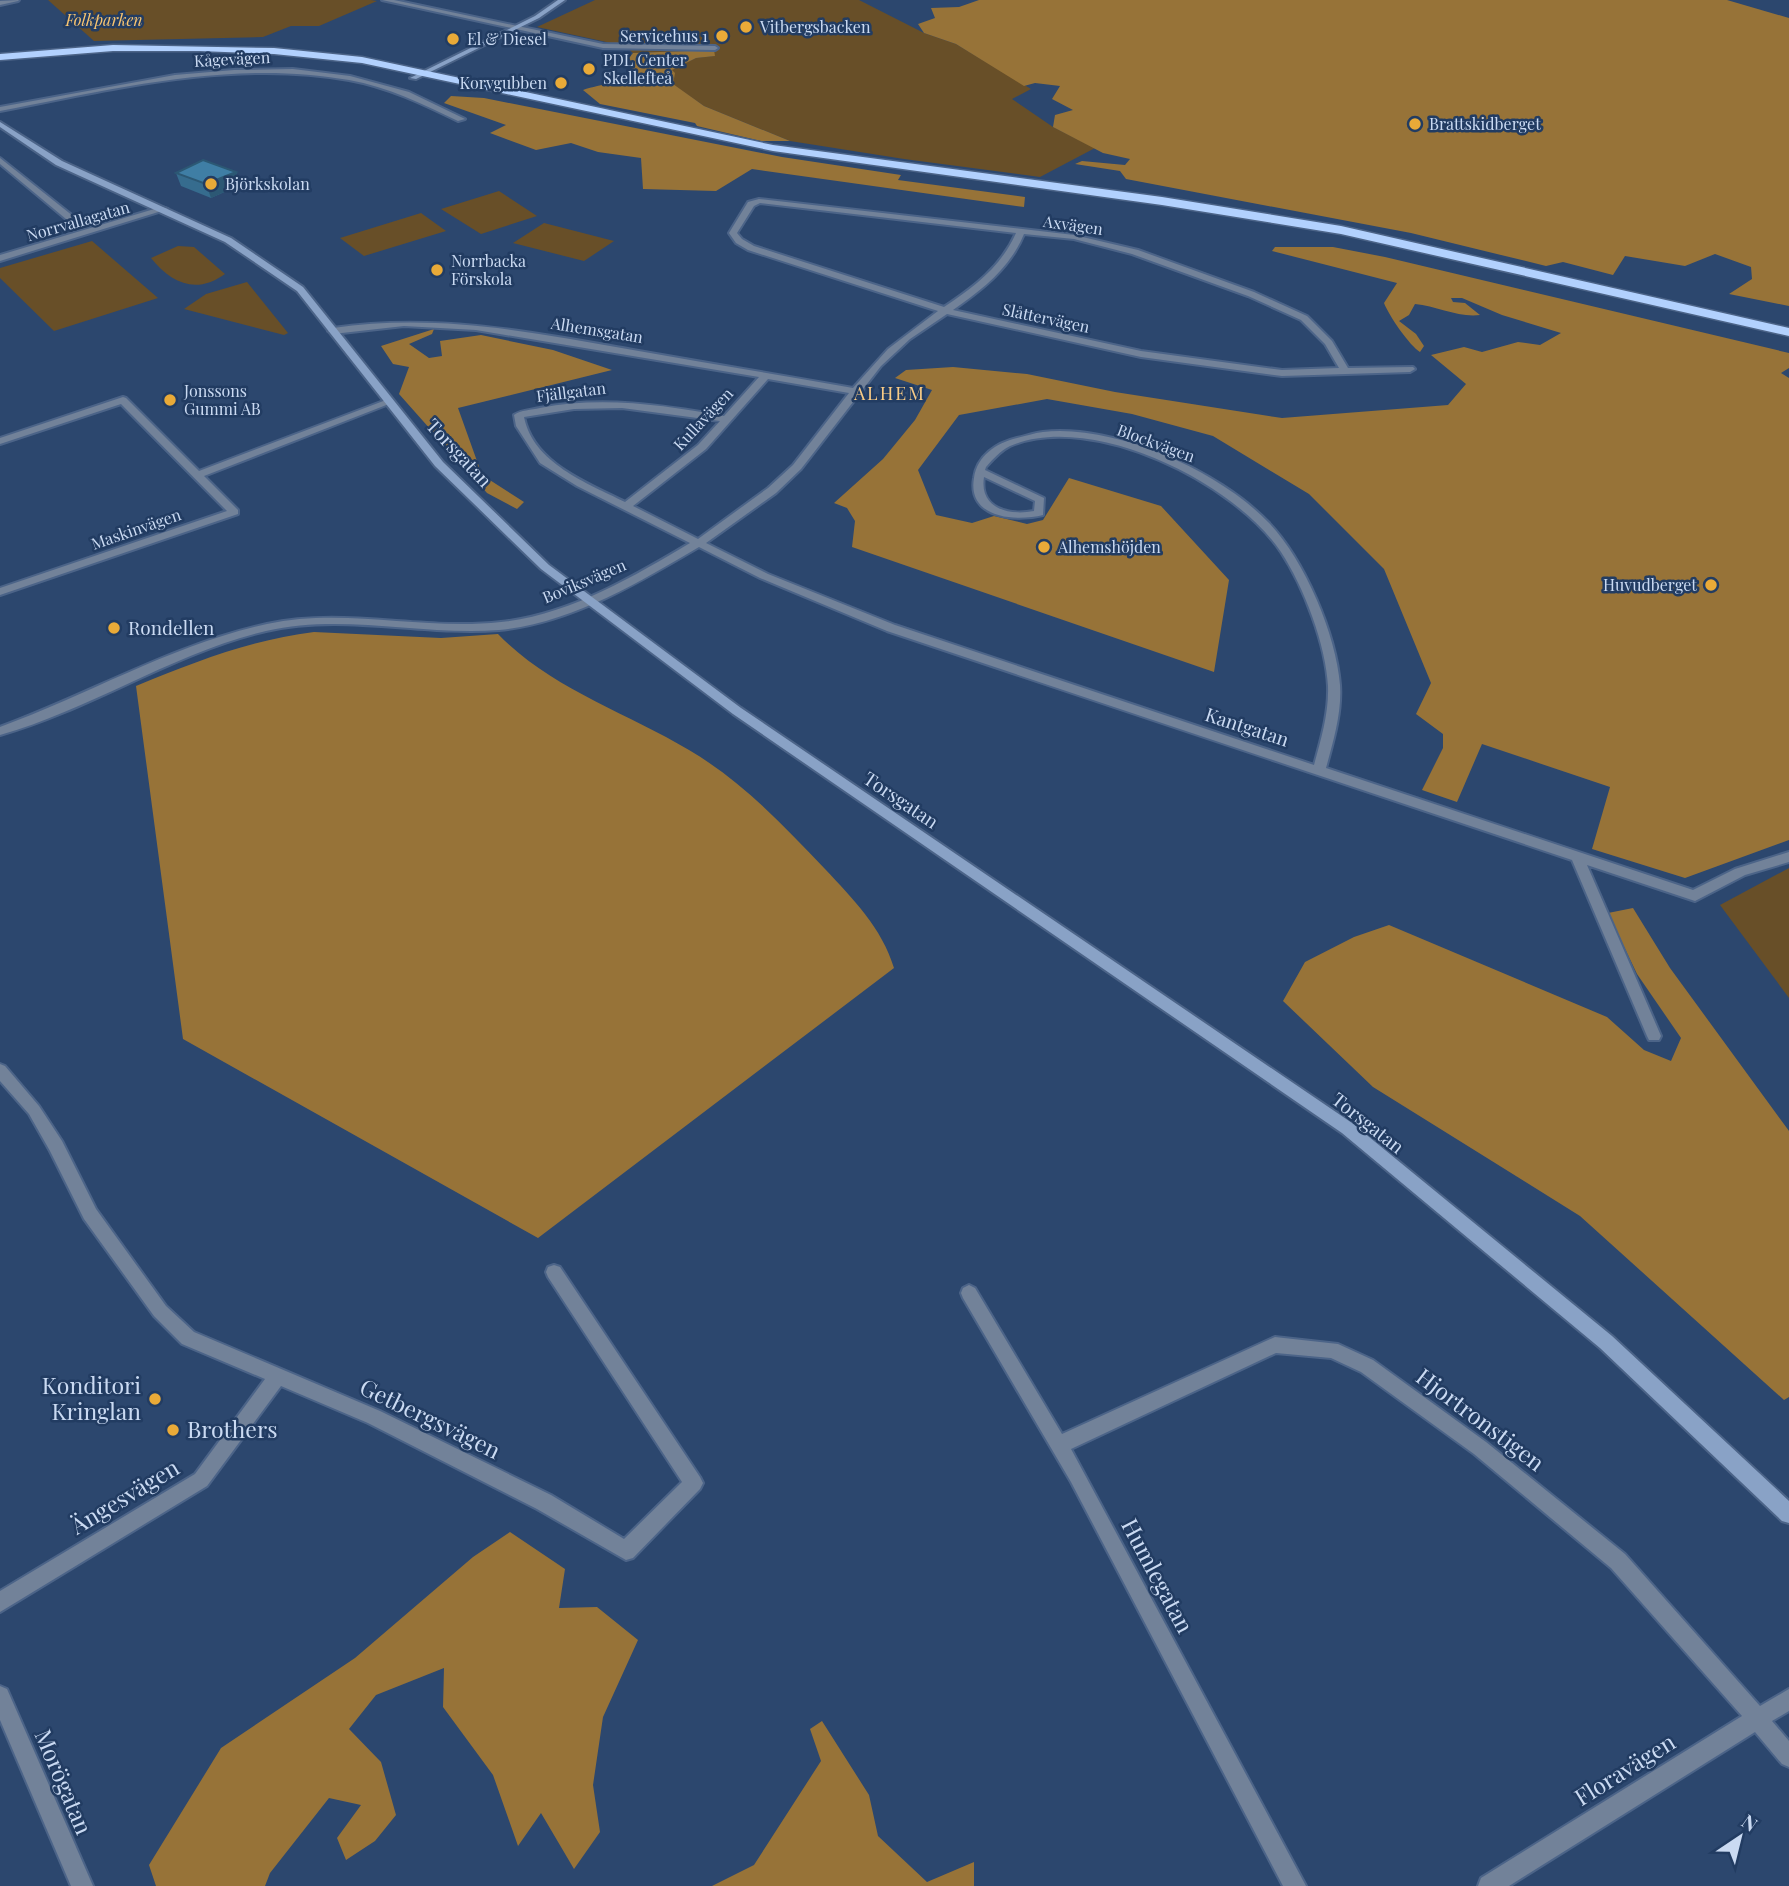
<svg xmlns="http://www.w3.org/2000/svg" width="1789" height="1886" font-family="'Playfair Display',serif">
	<style>
		.green { fill: #684f28 }
		.forest { fill: #977338 }
		.lines { fill: none; stroke-linecap: round; stroke-linejoin: round }
		.street-casing { stroke: #4c6488; stroke-width: 4 }
		.secondary-casing { stroke: #4c6488; stroke-width: 4 }
		.highway-casing { stroke: #4c6488; stroke-width: 3 }
		.street { fill: #728299; fill-rule: evenodd }
		.secondary { fill: #89a2c6; fill-rule: evenodd }
		.highway { fill: #b2d1fe; fill-rule: evenodd }
		.wall { fill: #366c8e }
		.shaded-wall { fill: #2c5874 }
		.building { fill: #3f7ea5; stroke: #2c5874; stroke-width: 2 }
		.poi-dot { fill: #e9aa38; stroke: #223c62; stroke-width: 2.5 }
		.labels { text-anchor: middle; stroke-width: 5; stroke-linejoin: round; paint-order: stroke }
		.far-park-label { font-size: 16px; font-style: italic; fill: #f9c570; stroke: #223c62 }
		.far-poi-label { font-size: 16px; fill: #cadaf2; stroke: #223c62; text-anchor: start }
		.far-street-label { font-size: 16px; fill: #cadaf2; stroke: #223c62 }
		.far-neighbourhood-label { font-size: 18px; letter-spacing: 2px; fill: #f8cb86; stroke: #223c62 }
		.street-label { font-size: 19px; fill: #cadaf2; stroke: #223c62 }
		.poi-label { font-size: 19px; fill: #cadaf2; stroke: #223c62; text-anchor: start }
		.near-poi-label { font-size: 23px; fill: #cadaf2; stroke: #223c62; text-anchor: end }
		.near-street-label { font-size: 23px; fill: #cadaf2; stroke: #223c62 }
	</style>
	<rect width="100%" height="100%" fill="#2c476e"/>
	<!-- green -->
	<g class="green">
		<path d="M48,0H371L377,1L319,26H291L263,37L94,41Z"/>
		<path d="M595,0H859L924,33L956,44L1031,89L1012,99L1053,127L1095,148L1040,177L904,159L790,141L704,106L672,84L671,70L696,58L714,56V50L633,53L625,46L537,27Z"/>
		<path d="M499,191L537,216L481,234L441,209Z"/>
		<path d="M421,213L446,231L364,256L340,238Z"/>
		<path d="M544,223L614,241L584,261L513,243Z"/>
		<path d="M92,241L158,298L54,331L0,278V268Z"/>
		<path d="M178,246L194,247L225,274C196,295 171,283 151,258Z"/>
		<path d="M247,282L288,333L284,335L184,309L206,294Z"/>
		<path d="M1789,868V998L1720,905Z"/>
	</g>
	<!-- forest -->
	<g class="forest">
		<path d="M979,0H1727L1789,18V306L1729,294L1752,279L1751,267L1715,254L1685,266L1625,256L1613,275L1563,262L1546,266L1411,233L1126,179L1120,171L1075,164L1082,161L1125,165L1130,159L1103,153L1053,127L1055,115L1073,110L1052,99L1060,86L1035,83L1024,86L956,44L924,33L918,24L935,18L931,8L959,7Z"/>
		<path d="M714,50L715,56L696,58L672,70L675,73L673,84L704,106L790,141H761L697,126L695,123L600,104L583,90C602,83 622,86 634,66L629,58L633,53Z"/>
		<path d="M451,96L484,98L782,157L901,175L898,180L1025,197L1024,207L752,169L716,191L643,189L641,158L598,152L571,143L536,150L490,133L506,125L444,103Z"/>
		<path d="M1275,247H1333L1385,257L1789,353V368L1781,373L1789,378V840L1685,878L1592,849L1610,787L1482,744L1457,802L1422,790L1443,748V734L1416,714L1431,683L1384,569L1309,494L1213,436L1132,414L1047,399L959,415L918,470L936,515L972,523L994,516L1027,524L1043,520L1069,478L1161,506L1229,580L1214,672L852,547L855,521L847,508L834,503L883,459L915,420L932,390L895,378L906,370L953,367L1027,374L1115,392L1282,418L1448,405L1466,384L1431,355L1464,347L1482,352L1518,342L1540,345L1561,333L1502,315L1462,298H1451L1453,302L1465,303L1480,315C1459,318 1437,306 1415,304L1409,315L1399,321L1416,334L1424,346L1420,352C1410,346 1389,316 1384,303L1397,283L1272,251Z"/>
		<path d="M434,329L432,334L409,344L429,358L442,356L440,341L481,335L553,350L612,370L458,408L482,475L524,502L517,509L487,493L399,394L409,367L393,364L381,346Z"/>
		<path d="M314,632L441,638L498,634C550,688 625,712 689,750C743,782 782,824 825,869C853,899 882,928 894,968L538,1238L183,1039L136,686C195,662 250,640 314,632Z"/>
		<path d="M1633,908L1670,968L1789,1131V1397L1784,1400L1580,1216L1373,1087L1283,1001L1305,962L1354,937L1389,925L1607,1017L1644,1050L1671,1061L1681,1038L1637,974L1608,913Z"/>
		<path d="M510,1532L565,1569L559,1608L597,1607L638,1640L603,1717L593,1785L600,1832L574,1869L541,1813L518,1846L493,1775L443,1707L444,1668L376,1695L349,1729L381,1762L396,1815L375,1841L346,1860L337,1838L361,1805L329,1798L270,1873L265,1886H156L149,1865L221,1748L355,1658L473,1557Z"/>
		<path d="M822,1721L869,1795L878,1836L927,1882L974,1862V1886H712L754,1865L821,1761L810,1729Z"/>
	</g>
	<g class="lines">
		<!-- street casing -->
		<g class="street-casing">
			<g id="street">
				<path d="M19,0L18,1L0,5V1Z"/>
				<path d="M382,0H394L603,44L715,46L718,48L715,50L603,48Z"/>
				<path d="M293,69L350,76L409,92L465,119L458,121C423,104 388,87 349,80C233,59 114,89 0,111V107L175,75L234,70Z"/>
				<path d="M0,158L78,220V224H72L0,164Z"/>
				<path d="M759,199L1074,235L1138,250L1254,292L1307,316L1332,341L1348,368L1413,367L1415,369L1410,372L1282,376L1141,357L947,314L910,339L881,366L801,469L776,493L706,543L768,574L895,625L1314,765C1321,739 1329,713 1328,686C1326,645 1304,587 1281,552C1235,483 1092,411 1010,446C1000,451 993,459 986,467L985,470L1044,498L1043,515C1015,522 967,518 974,478C977,456 996,443 1017,438C1026,436 1034,433 1043,432C1115,424 1219,471 1268,522C1304,559 1336,634 1340,685C1342,713 1333,742 1326,768L1693,890L1735,869L1789,852V862L1745,875L1695,901L1587,865L1661,1036L1659,1040H1649L1647,1036L1572,860L887,631L760,578L699,547C638,583 571,623 499,630C422,636 343,613 266,631C173,653 92,709 0,735V727C90,694 174,644 267,624C345,607 423,631 501,622C569,615 633,577 690,543L577,486L540,463L516,426L514,415C521,410 531,410 540,408C602,396 663,405 724,416L759,377L476,330L404,326L333,334L328,331L333,328C436,313 532,332 633,350C707,363 779,375 853,388L888,349L938,311L748,250L736,243L729,233L748,202ZM760,203L1016,233C1001,267 974,287 944,307L754,246L742,239L737,233L754,206ZM1024,234L1074,239L1132,254L1248,296L1301,320L1325,344L1339,368L1282,370L1141,351L953,310C983,289 1010,268 1024,234ZM768,379L849,393L793,465L768,488L698,539L633,506L706,449ZM622,408L720,421L698,445L625,502C587,483 533,463 524,417L574,409ZM984,477L1035,501L1034,511C1008,516 979,508 984,477Z"/>
				<path d="M161,207L168,209L0,261V255Z"/>
				<path d="M123,397L126,398L199,471L386,400L394,402L204,476L238,510V514L0,595V588L227,511L121,404L0,444V438Z"/>
				<path d="M0,1064L5,1066L39,1106L62,1141L96,1209L166,1306L194,1332L380,1411L551,1495L624,1539L682,1482L548,1277L546,1272L548,1267L554,1265L560,1267L700,1477L703,1483L700,1489L633,1558L626,1560L537,1509L368,1423L281,1386L207,1486L0,1612V1591L195,1474L265,1379L182,1344L154,1316L84,1219L50,1151L29,1114L0,1081Z"/>
				<path d="M969,1285L975,1288L1062,1434L1275,1337L1338,1344L1373,1360L1486,1442L1625,1554L1760,1706L1789,1689V1711L1772,1721L1789,1741V1767L1782,1764L1755,1732L1509,1886H1478L1481,1878L1742,1716L1611,1568L1474,1454L1361,1372L1331,1358L1276,1353L1071,1449L1306,1886H1283L1071,1482L963,1298L961,1293L963,1288Z"/>
				<path d="M0,1686L7,1689L93,1886H71L0,1720Z"/>
			</g>
		</g>
		<!-- secondary casing -->
		<g class="secondary-casing">
			<g id="secondary">
				<path d="M558,0H565L539,18L416,79L410,78L535,16Z"/>
				<path d="M0,122L62,161L231,238L303,287L443,462L549,565L741,708L1352,1123L1612,1336L1789,1501V1523L1782,1521L1600,1348L1342,1133L733,714L541,569L435,466L297,291L225,242L56,165L0,127Z"/>
			</g>
		</g>
		<!-- highway casing -->
		<g class="highway-casing">
			<path id="highway" d="M113,45L274,48L362,57L773,145L1162,197L1341,226L1789,328V336L1341,234L1162,205L773,151L362,63L274,54L200,51H113L0,60V54Z"/>
		</g>
		<!-- street -->
		<use href="#street" class="street"/>
		<!-- secondary -->
		<use href="#secondary" class="secondary"/>
		<!-- highway -->
		<use href="#highway" class="highway"/>
	</g>
	<!-- wall -->
	<path class="wall" d="M236,172L240,185L211,198L181,186L176,173Z"/>
	<!-- shaded-wall -->
	<path class="shaded-wall" d="M236,172L240,185L211,198L206,184Z"/>
	<!-- building -->
	<path class="building" d="M203,160L236,172L206,184L176,173Z"/>
	<!-- markers -->
	<g class="poi-dot">
		<circle cx="746" cy="27" r="7"/>
		<circle cx="722" cy="36" r="7"/>
		<circle cx="453" cy="39" r="7"/>
		<circle cx="589" cy="69" r="7"/>
		<circle cx="561" cy="83" r="7"/>
		<circle cx="1415" cy="124" r="7"/>
		<circle cx="211" cy="184" r="7"/>
		<circle cx="437" cy="270" r="7"/>
		<circle cx="170" cy="400" r="7"/>
		<circle cx="1044" cy="547" r="7"/>
		<circle cx="1711" cy="585" r="7"/>
		<circle cx="114" cy="628" r="7"/>
		<circle cx="155" cy="1399" r="7"/>
		<circle cx="173" cy="1430" r="7"/>
	</g>
	<g class="labels">
		<!-- far-park labels -->
		<g class="far-park-label">
			<text x="104" y="26">Folkparken</text>
		</g>
		<!-- far-poi labels -->
		<g class="far-poi-label">
			<text x="760" y="33">Vitbergsbacken</text>
			<text x="708" y="42" text-anchor="end">Servicehus 1</text>
			<text x="467" y="45">El &amp; Diesel</text>
			<text x="603" y="66">PDL Center<tspan x="603" dy="18">Skellefteå</tspan></text>
			<text x="547" y="89" text-anchor="end">Korvgubben</text>
			<text x="1429" y="130">Brattskidberget</text>
			<text x="225" y="190">Björkskolan</text>
			<text x="451" y="267">Norrbacka<tspan x="451" dy="18">Förskola</tspan></text>
			<text x="184" y="397">Jonssons<tspan x="184" dy="18">Gummi AB</tspan></text>
			<text x="1058" y="553">Alhemshöjden</text>
			<text x="1697" y="591" text-anchor="end">Huvudberget</text>
		</g>
		<!-- far-street labels -->
		<g class="far-street-label">
			<text transform="translate(232 59) rotate(-3)" y="6">Kågevägen</text>
			<text transform="translate(78 221) rotate(-16)" y="6">Norrvallagatan</text>
			<text transform="translate(1073 225) rotate(8)" y="6">Axvägen</text>
			<text transform="translate(1046 318) rotate(12)" y="6">Slåttervägen</text>
			<text transform="translate(597 330) rotate(9)" y="6">Alhemsgatan</text>
			<text transform="translate(571 392) rotate(-7)" y="6">Fjällgatan</text>
			<text transform="translate(703 419) rotate(-47)" y="6">Kullavägen</text>
			<text transform="translate(1156 443) rotate(20)" y="6">Blockvägen</text>
			<text transform="translate(136 529) rotate(-19)" y="6">Maskinvägen</text>
			<text transform="translate(584 581) rotate(-23)" y="6">Boviksvägen</text>
		</g>
		<!-- far-neighbourhood labels -->
		<g class="far-neighbourhood-label">
			<text x="890" y="400">ALHEM</text>
		</g>
		<!-- street labels -->
		<g class="street-label">
			<text transform="translate(459 453) rotate(47)" y="7">Torsgatan</text>
			<text transform="translate(1247 727) rotate(18)" y="7">Kantgatan</text>
			<text transform="translate(901 800) rotate(34)" y="7">Torsgatan</text>
			<text transform="translate(1368 1123) rotate(38)" y="7">Torsgatan</text>
		</g>
		<!-- poi labels -->
		<g class="poi-label">
			<text x="128" y="635">Rondellen</text>
		</g>
		<!-- near-poi labels -->
		<g class="near-poi-label">
			<text x="141" y="1394">Konditori<tspan x="141" dy="26">Kringlan</tspan></text>
			<text x="187" y="1438" text-anchor="start">Brothers</text>
		</g>
		<!-- near-street labels -->
		<g class="near-street-label">
			<text transform="translate(430 1419) rotate(26)" y="8">Getbergsvägen</text>
			<text transform="translate(1480 1420) rotate(37)" y="8">Hjortronstigen</text>
			<text transform="translate(125 1497) rotate(-31)" y="8">Ängesvägen</text>
			<text transform="translate(1157 1576) rotate(62)" y="8">Humlegatan</text>
			<text transform="translate(1625 1770) rotate(-32)" y="8">Floravägen</text>
			<text transform="translate(63 1782) rotate(67)" y="8">Morögatan</text>
		</g>
	</g>
	<!-- north arrow -->
	<g transform="translate(1740 1837) rotate(35)" stroke="#223c62" stroke-width="5" paint-order="stroke">
	<path d="M0-5L12 26L0 18L-12 26Z" fill="#cadaf2"/>
	<text y="-10" font-size="19" font-weight="bold" text-anchor="middle" fill="#cadaf2">N</text>
	</g>
</svg>
